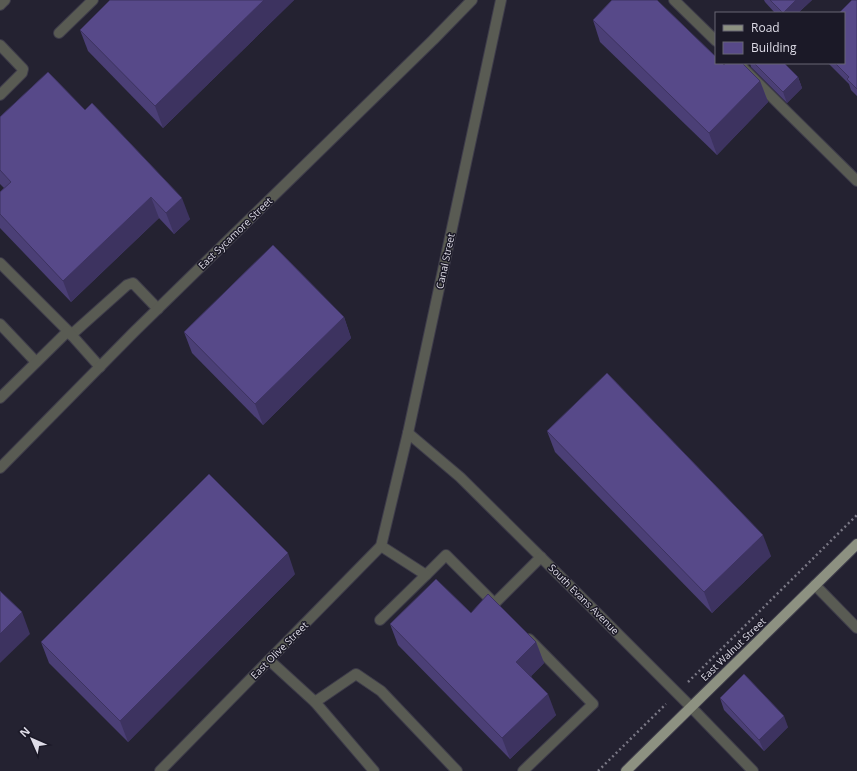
<svg xmlns="http://www.w3.org/2000/svg" width="857" height="771" font-family="'Open Sans',sans-serif">
	<style>
		.lines { fill: none; stroke-linecap: round; stroke-linejoin: round }
		.minor-casing { stroke: #3e3c4a; stroke-width: 12 }
		.major-casing { stroke: #3e3c4a; stroke-width: 12 }
		.path { stroke: #7a7885; stroke-width: 2.5; stroke-dasharray: 2 3; stroke-linecap: butt }
		.minor { stroke: #595b53; stroke-width: 10 }
		.major { stroke: #8d9181; stroke-width: 10 }
		.wall { fill: #4b3f76 }
		.shaded-wall { fill: #3d3360 }
		.building { fill: #574989; stroke: #3d3360 }
		.labels { text-anchor: middle; stroke-width: 3; stroke-linejoin: round; paint-order: stroke }
		.street-label { font-size: 10px; fill: #dedce7; stroke: #1b1927 }
	</style>
	<rect width="100%" height="100%" fill="#242231"/>
	<g class="lines">
		<!-- minor casing -->
		<g class="minor-casing">
			<g id="minor">
				<path d="M674,0L716,41"/>
				<path d="M0,5L5,0"/>
				<path d="M59,33L93,0"/>
				<path d="M0,45L23,69L22,73L0,95"/>
				<path d="M738,63L786,111L857,181"/>
				<path d="M0,263L68,331"/>
				<path d="M0,324L36,362"/>
				<path d="M71,335L127,285L133,283L158,309"/>
				<path d="M0,398L68,331L100,367"/>
				<path d="M408,433L460,477L574,590L691,707L753,771"/>
				<path d="M0,468L134,332L433,40L472,0"/>
				<path d="M426,575L446,555L495,604"/>
				<path d="M815,585L857,628"/>
				<path d="M494,604L541,557"/>
				<path d="M380,620L426,575L381,546"/>
				<path d="M269,660L315,702L356,674L381,691L457,771"/>
				<path d="M315,702L374,771"/>
				<path d="M160,771L381,546L408,433L501,0"/>
				<path d="M523,771L593,704L529,639"/>
			</g>
		</g>
		<!-- major casing -->
		<g class="major-casing">
			<path id="major" d="M626,771L857,544"/>
		</g>
		<!-- path -->
		<g class="path">
			<path d="M688,682L857,515"/>
			<path d="M598,771L666,704"/>
		</g>
		<!-- minor -->
		<use href="#minor" class="minor"/>
		<!-- major -->
		<use href="#major" class="major"/>
	</g>
	<!-- wall -->
	<g class="wall">
		<path d="M110,0H294L163,128L88,51L80,30Z"/>
		<path d="M764,0H812L798,13H775L765,2Z"/>
		<path d="M857,0V96L851,90L849,84L828,63H844Z"/>
		<path d="M593,20L724,65L760,81L768,102L717,155L600,42Z"/>
		<path d="M750,63H784L798,77L802,88L787,103L751,67Z"/>
		<path d="M48,72L190,219L174,234L159,218L71,302L0,228V192L4,188L0,184V117Z"/>
		<path d="M344,317L351,338L263,425L192,353L184,332Z"/>
		<path d="M547,431L771,556L712,613L555,452Z"/>
		<path d="M295,574L128,742L49,663L41,642Z"/>
		<path d="M390,624L536,642L544,663L531,676L556,715L510,759L398,645Z"/>
		<path d="M720,698L788,727L764,751L724,710Z"/>
	</g>
	<!-- shaded-wall -->
	<g class="shaded-wall">
		<path d="M264,0H294L163,128L155,106Z"/>
		<path d="M796,0H812L798,13H783Z"/>
		<path d="M798,77L802,88L787,103L783,92Z"/>
		<path d="M760,81L768,102L717,155L709,133Z"/>
		<path d="M151,197L159,218L71,302L63,281Z"/>
		<path d="M182,198L190,219L174,234L166,213Z"/>
		<path d="M344,317L351,338L263,425L255,404Z"/>
		<path d="M763,535L771,556L712,613L704,592Z"/>
		<path d="M288,553L295,574L128,742L120,721Z"/>
		<path d="M22,612L30,634L0,663V634Z"/>
		<path d="M536,642L544,663L524,683L516,662Z"/>
		<path d="M548,694L556,715L510,759L502,738Z"/>
		<path d="M784,716L788,727L764,751L759,740Z"/>
	</g>
	<!-- building -->
	<g class="building">
		<path d="M110,0H264L155,106L80,30Z"/>
		<path d="M612,0H657L716,57V63H722L724,65L726,63H742L760,81L709,133L593,20Z"/>
		<path d="M770,0H796L783,13Z"/>
		<path d="M852,0H857V89L847,79L849,77L835,63H844V13H839Z"/>
		<path d="M754,63H784L798,77L783,92Z"/>
		<path d="M48,72L85,110L92,103L182,198L166,213L151,197L63,281L0,214V192L11,182L0,170V117Z"/>
		<path d="M273,245L344,317L255,404L184,332Z"/>
		<path d="M607,373L763,535L704,592L547,431Z"/>
		<path d="M209,474L288,553L120,721L41,642Z"/>
		<path d="M436,579L471,613L488,594L536,642L516,662L548,694L502,738L390,624Z"/>
		<path d="M0,591L22,612L0,634Z"/>
		<path d="M744,674L784,716L759,740L720,698Z"/>
	</g>
	<g class="labels">
		<!-- street labels -->
		<g class="street-label">
			<text transform="translate(235 233) rotate(-44)" y="4">East Sycamore Street</text>
			<text transform="translate(445 261) rotate(-78)" y="4">Canal Street</text>
			<text transform="translate(584 599) rotate(45)" y="4">South Evans Avenue</text>
			<text transform="translate(733 649) rotate(-44)" y="4">East Walnut Street</text>
			<text transform="translate(279 650) rotate(-45)" y="4">East Olive Street</text>
		</g>
	</g>
	<!-- legend -->
	<rect x="715" y="12" width="130" height="52" fill="#1b1927" stroke="#696774"/>
	<rect x="723" y="25" width="20" height="6" fill="#8d9181" stroke="#696774"/>
	<text x="751" y="32" font-size="12" fill="#dedce7">Road</text>
	<rect x="723" y="42" width="20" height="12" fill="#574989" stroke="#696774"/>
	<text x="751" y="52" font-size="12" fill="#dedce7">Building</text>
	<!-- north arrow -->
	<g transform="translate(32 739) rotate(315)" stroke="#1b1927" stroke-width="3" paint-order="stroke">
	<path d="M0-3L7 15L0 10L-7 15Z" fill="#dedce7"/>
	<text y="-6" font-size="11" font-weight="bold" text-anchor="middle" fill="#dedce7">N</text>
	</g>
</svg>
